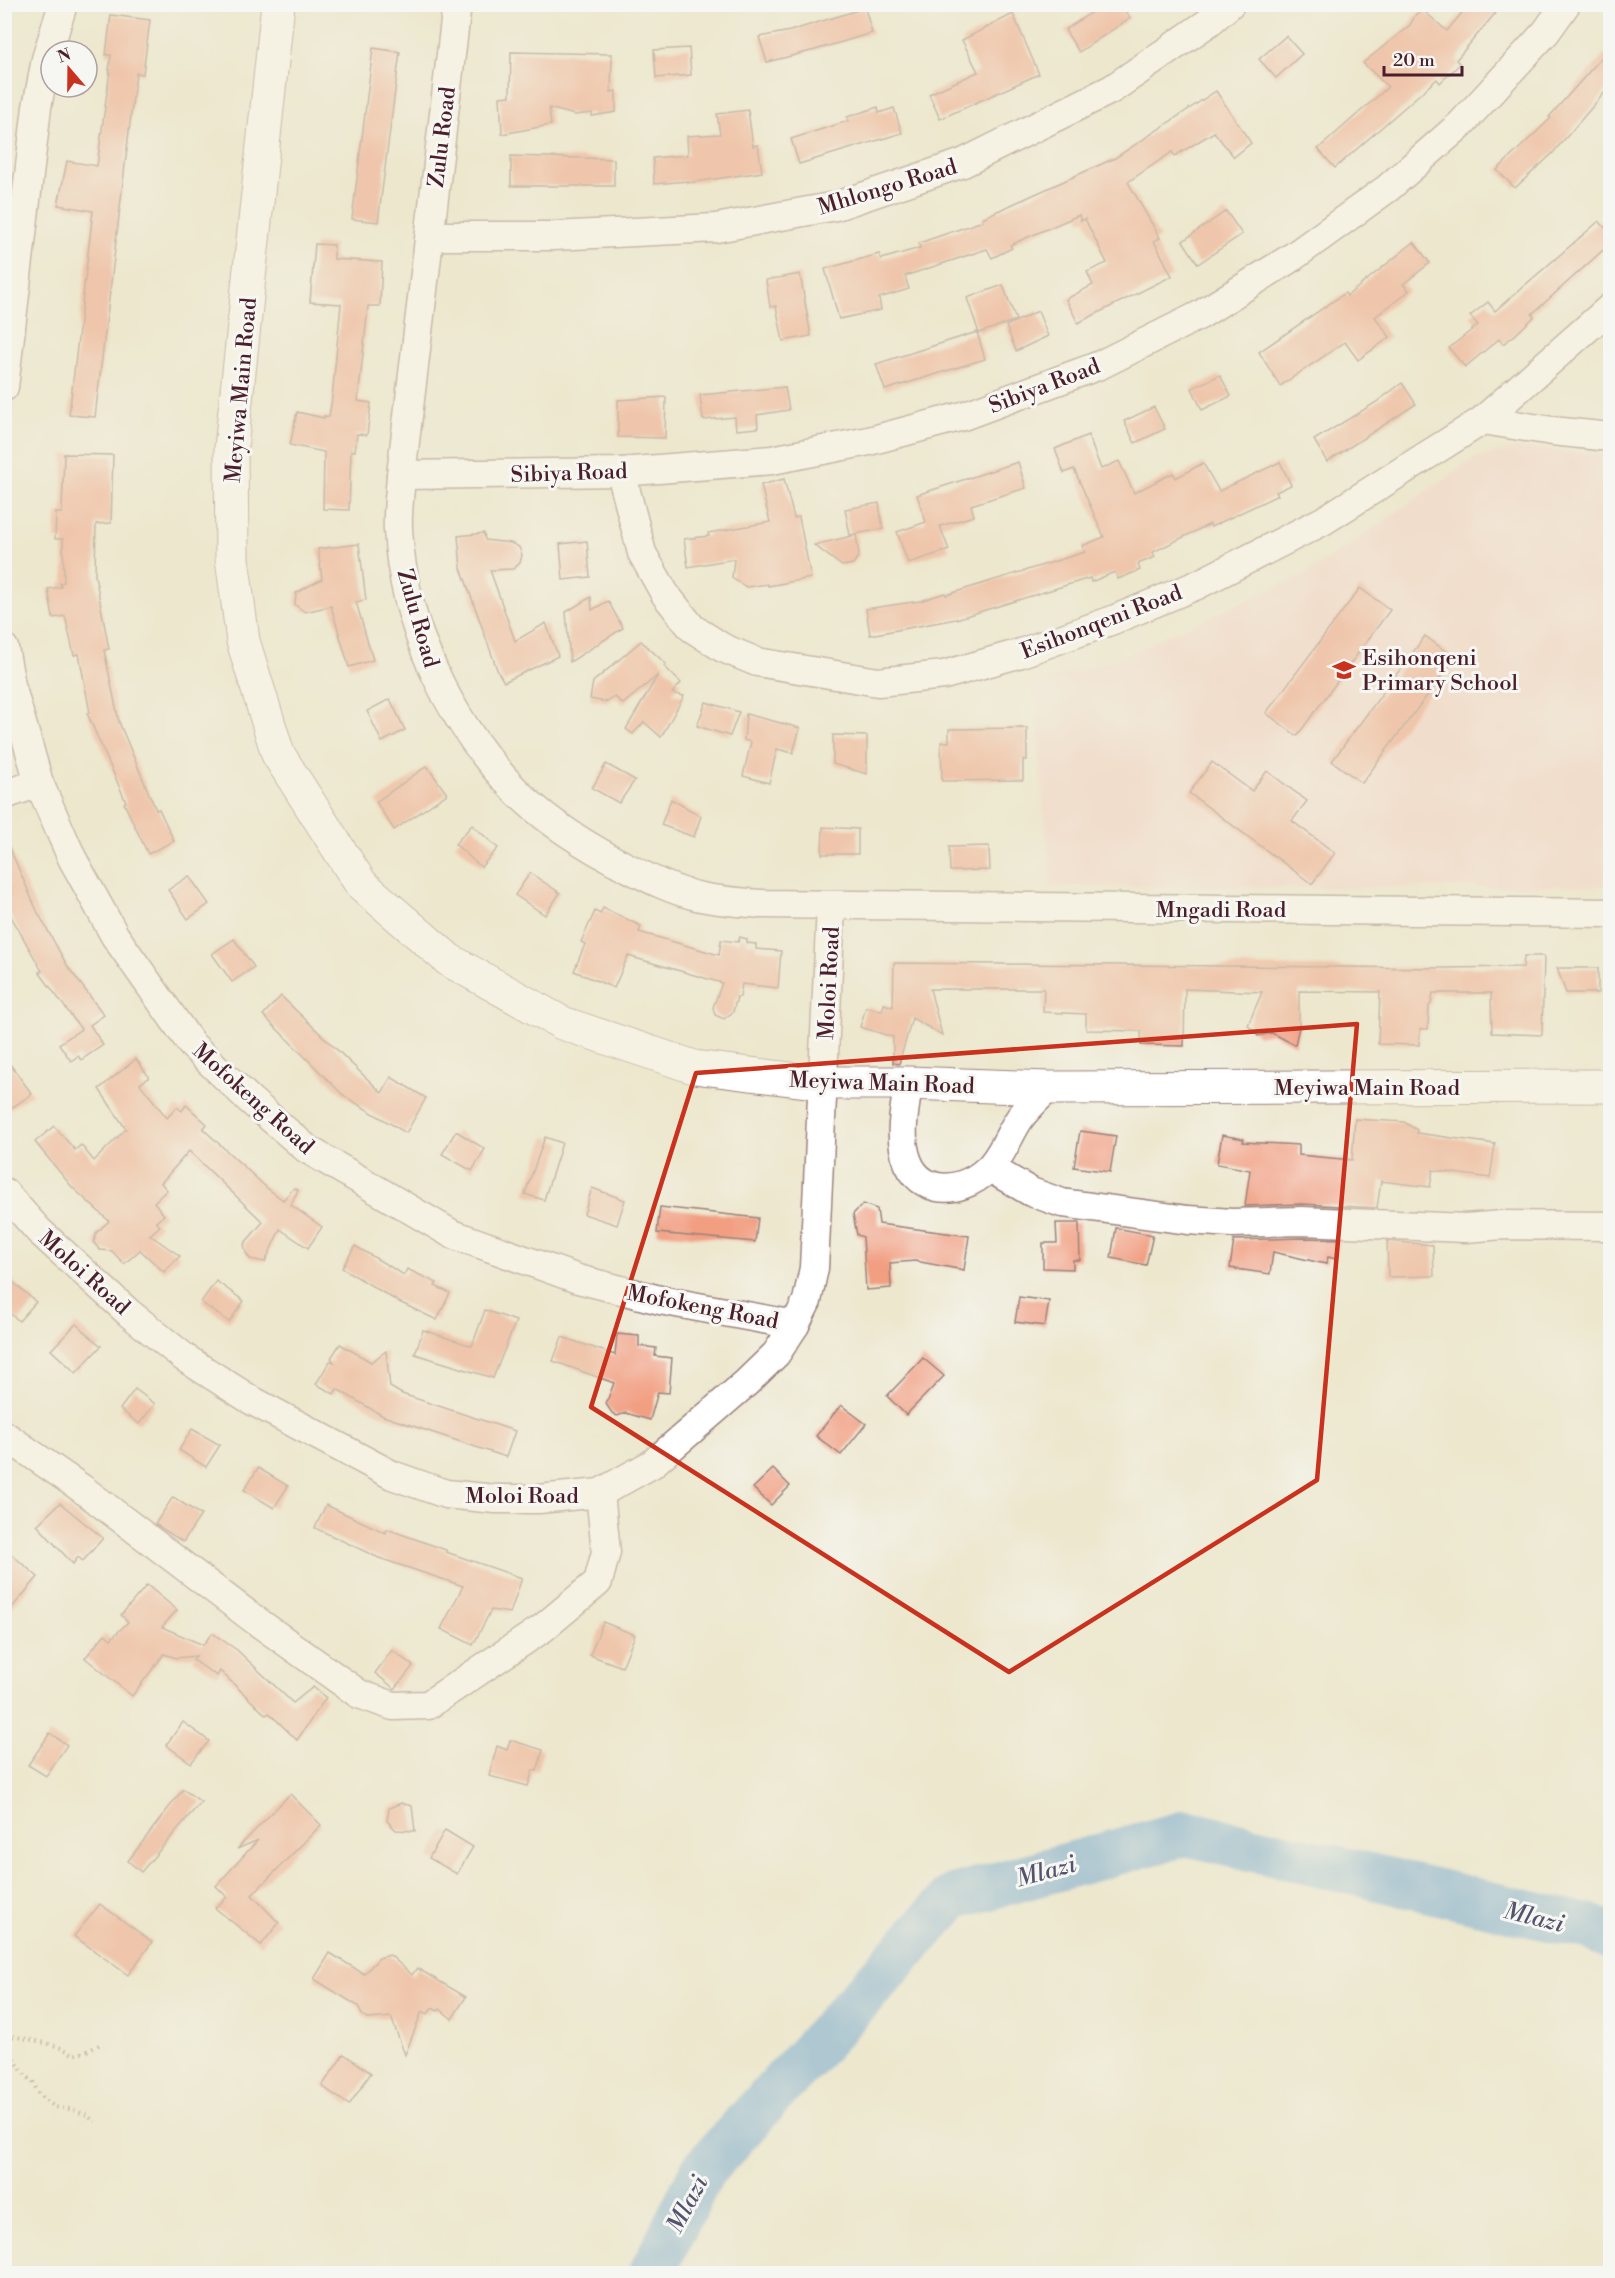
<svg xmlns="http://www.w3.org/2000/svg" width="1615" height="2278" font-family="'Libre Bodoni',serif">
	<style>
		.built { fill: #f7d1c9 }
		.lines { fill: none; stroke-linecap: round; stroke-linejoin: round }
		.river { stroke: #63a1d5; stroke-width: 46 }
		.building { fill: #f29e81 }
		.minor-casing { stroke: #9c837c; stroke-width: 31 }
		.tertiary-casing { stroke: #9c837c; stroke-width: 35 }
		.path { stroke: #9c837c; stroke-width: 4; stroke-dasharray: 1.5 4.5; stroke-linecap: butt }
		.minor { stroke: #fff; stroke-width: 28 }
		.tertiary { stroke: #fff; stroke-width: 33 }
		.marked { fill: none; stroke: #c8321e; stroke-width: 4.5; stroke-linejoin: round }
		.labels { text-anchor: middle; stroke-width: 6; stroke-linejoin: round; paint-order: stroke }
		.street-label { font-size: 22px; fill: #4a1f2b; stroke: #f6f6f2 }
		.poi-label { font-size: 22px; fill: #4a1f2b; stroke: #f6f6f2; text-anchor: start }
		.water-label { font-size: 24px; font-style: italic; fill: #54536f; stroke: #f6f6f2 }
	</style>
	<rect width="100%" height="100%" fill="#f6f6f2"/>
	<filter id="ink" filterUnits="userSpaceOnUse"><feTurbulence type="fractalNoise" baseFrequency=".0167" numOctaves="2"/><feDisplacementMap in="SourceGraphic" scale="12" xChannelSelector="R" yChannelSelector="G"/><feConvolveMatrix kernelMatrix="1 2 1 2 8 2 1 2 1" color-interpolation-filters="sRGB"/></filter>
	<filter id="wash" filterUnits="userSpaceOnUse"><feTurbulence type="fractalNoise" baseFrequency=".008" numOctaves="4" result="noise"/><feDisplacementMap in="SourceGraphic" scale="24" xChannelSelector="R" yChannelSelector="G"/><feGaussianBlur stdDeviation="1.35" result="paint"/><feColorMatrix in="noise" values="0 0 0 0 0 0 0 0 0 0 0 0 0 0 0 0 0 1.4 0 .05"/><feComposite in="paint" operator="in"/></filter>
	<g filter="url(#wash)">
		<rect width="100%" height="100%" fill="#ede7ce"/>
		<!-- built -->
		<path class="built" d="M1518,448L1610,455V886L1308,888L1051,886L1033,684L1123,656L1311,571L1475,458Z"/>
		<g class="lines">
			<!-- river -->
			<path class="river" d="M651,2274L703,2170L953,1897L1186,1833L1591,1928L1610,1936"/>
		</g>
		<g id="blocks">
			<!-- building -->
			<g class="building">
				<path d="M1104,4H1121L1130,18L1079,52L1065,30Z"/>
				<path d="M1469,4H1503L1456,60L1460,64L1440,83L1437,79L1335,168L1318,149L1388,87L1363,63L1410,25L1416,14L1424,11L1447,31Z"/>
				<path d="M865,8L872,33L815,50L767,62L759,37L790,31Z"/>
				<path d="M1013,14L1039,74L940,119L929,94L978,72L962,40Z"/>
				<path d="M111,15L150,20L143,74L136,73L95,417L69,415L93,211L58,205L67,161L97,166L110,70H109L111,55H106Z"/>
				<path d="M1286,36L1302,54L1276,78L1259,59Z"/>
				<path d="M1611,47V85L1552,154L1515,188L1497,170L1551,118L1549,117Z"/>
				<path d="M373,48L400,52L378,222L352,219Z"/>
				<path d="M689,48L691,75L656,78L654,50Z"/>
				<path d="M511,52L612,54L611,92L616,91V112L592,116V113L575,115L549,108L551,125L502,134L500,97L510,96Z"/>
				<path d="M1216,91L1251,143L1234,157L1214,132L1175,156L1172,152L1128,182L1160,238L1154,241L1172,276L1078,323L1066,299L1093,285L1087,272L1107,263L1085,219L1081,221L1079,215L1010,245L1012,248L992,258L987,249L905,276L909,289L879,298L881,310L839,319L825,269L879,254L881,259L920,248L919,243L983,221L982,218L1115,158Z"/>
				<path d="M878,107L879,113L894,108L902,133L799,164L791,139L848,121L847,117Z"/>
				<path d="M748,110L753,146L758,145L762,172L688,183V181L654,184L653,158L688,155L687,136L720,134L717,114Z"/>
				<path d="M511,156L614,159V186H511Z"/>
				<path d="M1226,211L1242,234L1198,264L1183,241Z"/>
				<path d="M1599,221L1611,234V243L1532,314L1534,317L1515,335L1503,344L1499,339L1465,367L1449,348L1478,325L1470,316L1488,302L1495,311Z"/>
				<path d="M1414,242L1430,263L1403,284L1409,291L1375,317L1390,337L1358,360L1345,342L1280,386L1259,352L1345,293L1347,296Z"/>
				<path d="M315,244L334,245V259L382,262L380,306H368L358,401L371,403L367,435L357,434L355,451H351L349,510L323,509L324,452L290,445L297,412L324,418V416L329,417L332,398L341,304L310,302Z"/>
				<path d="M800,274L811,336L783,341L776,306L770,307L766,280Z"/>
				<path d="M1003,285L1016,320L979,333L967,298Z"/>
				<path d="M1038,311L1048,336L1016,351L1006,326Z"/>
				<path d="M977,332L985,359L885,390L876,364Z"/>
				<path d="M1220,375L1231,396L1202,410L1192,388Z"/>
				<path d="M1402,383L1416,404L1327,462L1314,440L1375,403Z"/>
				<path d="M785,387L789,410L757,415L758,428L736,430L735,417L703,420L700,395Z"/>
				<path d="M666,397L665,438L618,437V400Z"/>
				<path d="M1154,407L1165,429L1135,443L1124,421Z"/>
				<path d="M1088,435L1101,469L1119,461L1134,493L1173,473L1176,478L1203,463L1219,491L1280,462L1291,485L1276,492L1278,495L1211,527L1210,524L1153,552L1155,557L1138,564L1140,570L1118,579L1115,572L1091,582L1090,578L956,619L870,635L866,609L920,601L945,593L946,595L1085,552L1082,546L1104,537L1074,469L1064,473L1055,449Z"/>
				<path d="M64,454L113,455L111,523L96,524L95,575L109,649L104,650L119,722L156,810L159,809L174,841L148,854L124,803L126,802L87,713H90L79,654L74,655L65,616L53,618L48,589L61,587L60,583L64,582L63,539H55L56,513H62Z"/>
				<path d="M1018,462L1026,488L971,505L974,516L940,526L949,550L908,563L897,532L926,522L917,495Z"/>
				<path d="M784,479L794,518L799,517L811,578L768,586V584L746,587L732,578L734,559L688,567L684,539L709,536L708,533L770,522L761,485Z"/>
				<path d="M879,503L883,529L850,535L845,509Z"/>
				<path d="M484,533L485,540L511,543L519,547L522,555L520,563L513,569L490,570L515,641L546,623L558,656L504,682L498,672L461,568L458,536Z"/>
				<path d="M856,535L859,555L853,564L842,566L814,545Z"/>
				<path d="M587,541L590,577L563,580L560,544Z"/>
				<path d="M359,544L366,600L356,602L373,660L349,667L331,606L305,612L295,605L296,593L322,579L318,549Z"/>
				<path d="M1360,588L1390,610L1297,736L1266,713Z"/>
				<path d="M591,597L592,610L608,601L623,628L570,662L566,612Z"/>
				<path d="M1425,636L1455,658L1362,783L1332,761Z"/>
				<path d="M641,641L666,664L664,666L681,683L672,693L684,696L661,737L644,722L633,734L626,729L658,675L623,704L615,697L606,702L590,699L593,682Z"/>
				<path d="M390,699L405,730L382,742L367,711Z"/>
				<path d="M706,702L739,712L730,736L697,726Z"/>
				<path d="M746,714L800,728L793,753L777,749L769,783L743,776L751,742L744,740Z"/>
				<path d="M1027,728V760H1023V780L942,781L941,742H949V729Z"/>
				<path d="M833,735L867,736V774L833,764Z"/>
				<path d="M1212,762L1252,791L1267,771L1307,801L1292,821L1335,853L1312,884L1189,793Z"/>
				<path d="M606,764L635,780L619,803L592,788Z"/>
				<path d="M427,766L447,794L394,830L376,802Z"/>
				<path d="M671,799L701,816L694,837L661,825Z"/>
				<path d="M472,825L498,848L481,867L455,844Z"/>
				<path d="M823,827L858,829V854H822Z"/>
				<path d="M4,835L37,911L68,967L104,1015L90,1025L103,1045L81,1060L78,1056L71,1061L59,1044L81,1029L39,972L42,971L4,904Z"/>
				<path d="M989,846L990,870L950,871L949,847Z"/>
				<path d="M530,873L560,893L545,915L515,895Z"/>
				<path d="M189,876L209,904L188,919L168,890Z"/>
				<path d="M603,908L641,926L639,932L719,955L721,940L738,942L740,937L747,939V943L756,944V949L781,951L778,988L742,984L740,997H737L733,1012L724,1019L715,1015L713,1007L722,983L628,956L614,988L574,971L585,944L581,942L595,911L600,914Z"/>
				<path d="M234,939L254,967L232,982L212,954Z"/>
				<path d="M1524,956H1544L1542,1035L1492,1033L1491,993H1433L1431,1004L1429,1006L1428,1029H1420L1419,1045L1378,1044L1380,992L1299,991V1027L1295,1045L1272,1033L1258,1036L1248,1025L1262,992L1185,989L1184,1046L1141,1045V1031L1086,1030V1014L1043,1012L1044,989H930L942,1035L912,1018L899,1064L893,1063V1037L860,1027L866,1007L882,1011L884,1004L893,1007L894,963L1444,968L1523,967Z"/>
				<path d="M1557,968H1598V993H1566Z"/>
				<path d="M281,996L382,1093L391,1077L426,1098L406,1133L344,1096L263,1015Z"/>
				<path d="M4,1056L32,1094L4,1113Z"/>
				<path d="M136,1059L149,1077L140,1084L167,1118L177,1107L182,1111L186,1105L207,1124L203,1129L267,1188L283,1200L294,1188L298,1190L291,1205L322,1227L308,1248L280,1229L265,1262L250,1259L246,1253L244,1244L263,1222L189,1151L161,1183L167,1190L154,1202L164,1215L156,1222L160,1226L150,1235L180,1256L164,1272L140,1250L124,1264L112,1251L100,1250L94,1243L96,1233L109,1221L72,1187L35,1142L54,1126L75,1150L81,1145L94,1161L126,1129L99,1089Z"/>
				<path d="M1355,1119L1404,1122L1417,1130V1133L1495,1144L1490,1178L1433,1170L1430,1187L1381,1181L1377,1208L1302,1204L1245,1206L1250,1170L1217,1164L1222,1135L1244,1139L1243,1142L1299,1145V1155L1352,1160Z"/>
				<path d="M456,1131L485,1149L472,1171L442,1154Z"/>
				<path d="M1080,1131L1116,1136L1110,1172L1074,1167Z"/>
				<path d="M545,1137L562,1143L544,1200L525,1194Z"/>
				<path d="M592,1188L625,1200L617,1225L584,1214Z"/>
				<path d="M863,1204L877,1209L879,1224L969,1236L964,1270L915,1261L890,1263L891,1288L866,1290L863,1237L857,1235L853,1214Z"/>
				<path d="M660,1207L758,1218L755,1242L657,1233Z"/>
				<path d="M1056,1223H1079L1080,1260H1073V1269L1043,1268V1243H1057Z"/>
				<path d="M1116,1228L1153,1235L1146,1265L1111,1258Z"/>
				<path d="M1302,1238L1341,1239L1336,1259L1328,1257L1326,1264L1273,1252L1270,1274L1230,1268L1234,1240Z"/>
				<path d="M1387,1241L1433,1245L1434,1276L1388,1277Z"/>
				<path d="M355,1246L404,1275L407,1269L437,1283L435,1286L450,1293L437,1320L397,1301L342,1268Z"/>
				<path d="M4,1274L36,1302L19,1321L4,1308Z"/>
				<path d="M216,1281L244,1301L229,1322L201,1302Z"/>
				<path d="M1019,1297L1049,1301L1045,1326L1015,1322Z"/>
				<path d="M485,1310L516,1321L493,1378L415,1354L423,1330L472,1346Z"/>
				<path d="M76,1324L101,1346L76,1373L51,1350Z"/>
				<path d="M617,1334L639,1336V1346L656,1348L655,1356L672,1358L669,1393L658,1392L650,1420L626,1413L617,1416L612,1413L606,1404L614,1383L553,1361L562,1337L615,1355Z"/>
				<path d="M340,1344L371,1362L386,1351L390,1387L402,1394L515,1431L506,1457L383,1416L337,1389L334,1394L316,1384L330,1361L334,1362L331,1358Z"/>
				<path d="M923,1358L944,1376L906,1415L887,1396Z"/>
				<path d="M135,1389L155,1404L139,1424L120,1409Z"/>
				<path d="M841,1405L866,1424L841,1455L816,1436Z"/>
				<path d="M192,1429L220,1445L206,1467L179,1450Z"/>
				<path d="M258,1468L288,1486L274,1508L244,1490Z"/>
				<path d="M773,1469L790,1486L771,1505L753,1488Z"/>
				<path d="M173,1497L201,1515L183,1542L155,1524Z"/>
				<path d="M60,1503L103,1538L83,1561L78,1557L73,1564L37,1525Z"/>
				<path d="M326,1505L386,1533L387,1529L446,1550V1552L522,1578L510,1613L491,1610L473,1645L441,1629L463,1586L379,1558L315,1528Z"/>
				<path d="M4,1548L38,1577L4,1617Z"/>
				<path d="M147,1585L177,1610L162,1627L203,1645L212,1633L237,1650L293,1703L313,1687L326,1698L297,1740L269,1713L266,1715L220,1671L217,1676L193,1660L196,1656L176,1658L164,1654L132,1696L85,1658L105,1634L111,1639L128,1622L121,1615Z"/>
				<path d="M603,1622L635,1635L622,1667L590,1655Z"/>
				<path d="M392,1650L413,1666L395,1689L375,1673Z"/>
				<path d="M183,1722L209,1741L191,1763L166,1745Z"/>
				<path d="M50,1733L67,1745L46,1776L28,1765Z"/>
				<path d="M510,1740L543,1750L537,1771L533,1770L528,1786L489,1776L497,1746L507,1750Z"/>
				<path d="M183,1789L201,1802L141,1872L128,1861Z"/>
				<path d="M290,1794L321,1825L252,1895L279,1923L261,1945L215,1908L227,1897L216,1886L258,1840L237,1849Z"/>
				<path d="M401,1803L412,1806L415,1831L396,1830L387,1821L389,1808Z"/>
				<path d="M445,1830L473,1847L457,1874L429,1858Z"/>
				<path d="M100,1904L152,1942L128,1975L74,1936Z"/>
				<path d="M330,1953L364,1974L379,1958L390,1955L412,1975L417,1968L466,1997L452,2019L440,2009L438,2011L432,2008L428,2014L422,2011L405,2055L391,2017L369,2019L362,2015L358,2006L314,1979Z"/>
				<path d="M344,2054L371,2073L349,2105L322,2086Z"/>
			</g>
		</g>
	</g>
	<g filter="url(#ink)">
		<use href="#blocks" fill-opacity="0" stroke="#9c837c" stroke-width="1.5"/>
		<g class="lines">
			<!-- minor casing -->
			<g class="minor-casing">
				<g id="minor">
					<path d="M457,4L401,475C400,493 397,511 398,529C403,625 448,720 514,789C541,817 580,842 613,860C640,874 671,891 701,897C720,901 740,902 760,904L1610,913"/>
					<path d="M430,236H553L716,228L836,206L963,163L1112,89L1209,22L1230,4"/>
					<path d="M4,387L37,107L46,59L63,4"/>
					<path d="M1483,420L1552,431L1610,437"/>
					<path d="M621,472L642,553L665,594L692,628L723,648L757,662L878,682L944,675L1021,653L1113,620L1197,585L1323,521L1483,420L1610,308"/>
					<path d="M401,475L621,472L772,460L869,441L963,416L1100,365L1200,315L1294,256L1388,188L1461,124L1546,32L1566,4"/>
					<path d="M4,648L11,685L39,783L72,858L115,936L192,1045L251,1101L307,1149L452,1234L578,1279L660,1300L795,1325"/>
					<path d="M4,795L39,783"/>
					<path d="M908,1083C906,1104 900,1127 904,1148C912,1195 957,1198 988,1169C1002,1156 1009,1134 1020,1118C1028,1107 1038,1098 1048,1088"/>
					<path d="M990,1168L1031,1192L1062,1203L1188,1220L1232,1223L1302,1221L1465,1228L1503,1225L1610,1226"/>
					<path d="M4,1192L39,1231L129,1313L185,1358L251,1400L392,1475L446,1494L495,1499H539L600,1493L652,1464L746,1383L776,1354L795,1325L807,1301L814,1268L831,906"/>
					<path d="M4,1435L81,1488L255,1620L359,1694L393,1706L428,1705L543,1628L598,1582L606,1552L600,1493"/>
				</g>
			</g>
			<!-- tertiary casing -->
			<g class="tertiary-casing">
				<path id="tertiary" d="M278,4L231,448L232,558L243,641L278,754L361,884L449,960L562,1023L694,1067L823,1083H908L1048,1088L1610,1086"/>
			</g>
			<!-- path -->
			<g class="path">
				<path d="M4,2034L7,2035L5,2046L25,2075L33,2081L37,2092L48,2102L55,2107L70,2109L87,2115L95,2122"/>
				<path d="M7,2035C24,2039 60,2043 73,2055L85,2052L103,2043"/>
			</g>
			<!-- minor -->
			<use href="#minor" class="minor"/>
			<!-- tertiary -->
			<use href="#tertiary" class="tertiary"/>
		</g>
	</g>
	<!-- marked area -->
	<path d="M0 0H1615V2278H0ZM1357,1024L1317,1480L1009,1672L591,1407L696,1073Z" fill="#ede7ce" fill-opacity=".55" fill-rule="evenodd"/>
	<path class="marked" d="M1357,1024L1317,1480L1009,1672L591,1407L696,1073Z"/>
	<!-- icons -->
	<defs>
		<g id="school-bare" transform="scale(1.8)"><path d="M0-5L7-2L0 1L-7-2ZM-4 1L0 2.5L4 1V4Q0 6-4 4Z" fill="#c8321e" stroke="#f6f6f2" stroke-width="2.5" paint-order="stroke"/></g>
	</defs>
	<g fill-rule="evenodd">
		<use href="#school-bare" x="1344" y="670"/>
	</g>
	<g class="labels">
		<!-- street labels -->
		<g class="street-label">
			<text transform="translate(441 137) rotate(-83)" y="8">Zulu Road</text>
			<text transform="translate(887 186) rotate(-17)" y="8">Mhlongo Road</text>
			<text transform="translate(1044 385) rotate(-21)" y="8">Sibiya Road</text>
			<text transform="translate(240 390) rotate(-85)" y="8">Meyiwa Main Road</text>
			<text transform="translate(569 472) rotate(-2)" y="8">Sibiya Road</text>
			<text transform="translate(419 618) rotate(74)" y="8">Zulu Road</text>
			<text transform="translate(1101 621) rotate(-21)" y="8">Esihonqeni Road</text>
			<text x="1221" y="917">Mngadi Road</text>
			<text transform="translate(828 983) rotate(-87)" y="8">Moloi Road</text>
			<text transform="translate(882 1082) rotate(2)" y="8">Meyiwa Main Road</text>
			<text x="1367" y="1095">Meyiwa Main Road</text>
			<text transform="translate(254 1098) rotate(42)" y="8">Mofokeng Road</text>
			<text transform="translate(85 1272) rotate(42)" y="8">Moloi Road</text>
			<text transform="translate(703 1306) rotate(11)" y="8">Mofokeng Road</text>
			<text x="522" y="1503">Moloi Road</text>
		</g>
		<!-- poi labels -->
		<g class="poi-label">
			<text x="1362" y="665">Esihonqeni<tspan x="1362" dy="25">Primary School</tspan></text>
		</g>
		<!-- water labels -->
		<g class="water-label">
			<text transform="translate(1046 1871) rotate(-15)" y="8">Mlazi</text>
			<text transform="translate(1534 1917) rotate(14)" y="8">Mlazi</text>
			<text transform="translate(687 2204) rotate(-62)" y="8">Mlazi</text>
		</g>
	</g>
	<!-- margin -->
	<rect width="1615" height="2278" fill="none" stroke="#f6f6f2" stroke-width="24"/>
	<!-- north arrow -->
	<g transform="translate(69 69) rotate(340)"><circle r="28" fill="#f6f6f2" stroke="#b1a0a2" stroke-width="1.5"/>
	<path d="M0-4.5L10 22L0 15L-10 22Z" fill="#c8321e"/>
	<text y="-9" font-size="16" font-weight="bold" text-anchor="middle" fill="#4a1f2b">N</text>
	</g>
	<!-- scale -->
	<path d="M1384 66v9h78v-9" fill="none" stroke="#4a1f2b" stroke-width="3"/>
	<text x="1393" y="66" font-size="18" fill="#4a1f2b" stroke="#f6f6f2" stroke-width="4.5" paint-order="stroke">20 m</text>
</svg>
